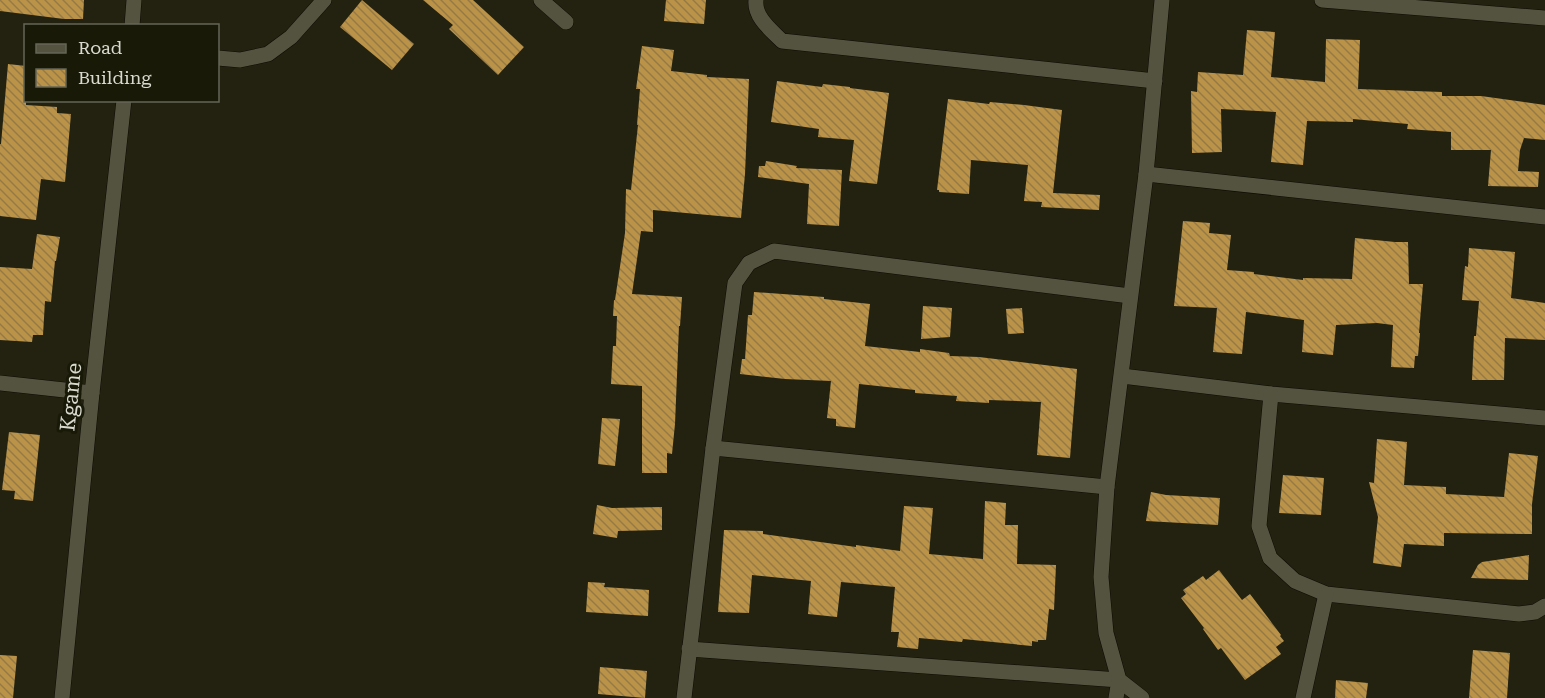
<svg xmlns="http://www.w3.org/2000/svg" width="1545" height="698" font-family="'Roboto Serif',serif">
	<style>
		.building { fill: url(#building-back-hatch) }
		.lines { fill: none; stroke-linecap: round; stroke-linejoin: round }
		.street-casing { stroke: #0c0b00; stroke-width: 16 }
		.secondary-casing { stroke: #0c0b00; stroke-width: 16 }
		.street { stroke: #545340; stroke-width: 15 }
		.secondary { stroke: #545340; stroke-width: 15 }
		.labels { text-anchor: middle; stroke-width: 6; stroke-linejoin: round; paint-order: stroke }
		.street-label { font-size: 21px; fill: #d9d9ce; stroke: #191908 }
	</style>
	<defs>
		<pattern id="building-back-hatch" width="6" height="6" patternUnits="userSpaceOnUse" patternTransform="scale(1.5)"><rect width="6" height="6" fill="#ba9349"/><path d="M-1 5l2 2M0 0l6 6M5-1l2 2" fill="none" stroke="#967a46"/></pattern>
	</defs>
	<rect width="100%" height="100%" fill="#232211"/>
	<!-- building -->
	<g class="building">
		<path d="M0,0H84L83,19H64L0,11Z"/>
		<path d="M362,0L414,44L392,70L340,27Z"/>
		<path d="M423,0H473L524,47L498,75L449,29L453,25Z"/>
		<path d="M666,0H706L704,24L664,21Z"/>
		<path d="M1247,30L1275,32L1271,77L1325,82L1326,39L1360,40L1358,89L1442,92V96H1481L1545,105V140L1524,138L1520,150L1518,171L1539,172L1538,187L1488,186L1491,150H1451V132L1407,129L1408,124L1353,119V122L1307,121L1303,165L1271,162L1276,112L1221,109L1222,152L1192,153L1191,91L1197,92L1198,72L1243,75Z"/>
		<path d="M642,46L674,50L671,71L707,75V77L749,79L745,174L741,218L653,210V232L641,231L632,294L682,297L680,326H679L675,424L672,454L667,453V473H642V386L611,384L613,346H616L617,316H613L614,300H615L625,233L626,189L631,190L638,125H637L640,89H636Z"/>
		<path d="M8,64L26,66V105L57,107V113L71,114L65,182L41,179L36,220L0,216V144H1Z"/>
		<path d="M777,81L822,87L823,84L850,87V88L889,93L877,184L849,181L854,140L818,137L819,129L771,122Z"/>
		<path d="M948,99L989,104L990,102L1024,105L1062,110L1053,193L1100,195L1099,210L1041,207L1042,202L1024,201L1028,165L971,160L969,194L939,192V190H937Z"/>
		<path d="M766,161L797,166L796,168L842,170L839,226L807,224L809,184L758,177L759,166H765Z"/>
		<path d="M1183,221L1210,223L1209,233L1231,235L1227,270L1254,272V274L1303,280V278L1352,279L1355,238L1395,242H1408L1409,284H1423L1419,333H1420L1418,356H1415L1414,368L1391,367L1393,325L1377,323L1336,325L1333,355L1302,352L1304,320L1246,312L1242,354L1213,352L1217,308L1174,306Z"/>
		<path d="M37,234L60,237L56,261H55L51,302L45,301L43,335H33L32,342L0,340V267L32,269Z"/>
		<path d="M1469,248L1515,252L1511,298L1545,303V340L1505,338L1504,380H1472L1474,336H1476L1479,301L1462,300L1465,266L1468,267Z"/>
		<path d="M754,292L824,297V299L870,304L865,346L920,352V349L949,353L950,356L979,357L1077,369L1070,458L1037,455L1041,402L989,400V403L956,401L957,396L915,393V390L859,384L855,428L836,426V419L827,418L831,381L785,379L740,374L742,359H745L748,315H752Z"/>
		<path d="M923,306L952,308L950,337L921,339Z"/>
		<path d="M1022,308L1024,333L1008,334L1006,309Z"/>
		<path d="M602,418L620,419L615,466L598,464Z"/>
		<path d="M9,432L40,435L33,501L14,499L15,491L2,490Z"/>
		<path d="M1377,439L1407,442L1404,485L1446,487V494L1504,497L1509,453L1538,456L1532,504V534L1444,533V546L1404,544L1401,567L1373,563L1378,517L1369,482L1374,483Z"/>
		<path d="M1283,475L1324,478L1321,515L1279,513Z"/>
		<path d="M1151,492L1166,495L1220,498L1218,525L1146,521Z"/>
		<path d="M985,501L1006,503L1005,525H1018L1017,564L1056,565L1054,610L1049,609L1046,640H1038V642L1032,641V646L963,639L962,642L919,638L918,649L897,647L899,632H891L895,587L841,582L837,617L808,614L811,581L752,575L749,613L718,612L724,530L763,531V534L856,547V545L900,551L904,506L933,508L929,554L983,559Z"/>
		<path d="M597,505L612,508L662,507V530L618,531L617,538L593,534Z"/>
		<path d="M1529,555L1528,580L1471,578L1478,565L1482,562Z"/>
		<path d="M1219,570L1242,600L1250,594L1281,635L1280,636L1284,641L1276,647L1281,654L1245,680L1221,648L1218,650L1203,629L1204,628L1181,598L1186,594L1183,590L1203,576L1206,580Z"/>
		<path d="M588,582L605,583L604,587L649,590L648,616L586,612Z"/>
		<path d="M1473,650L1510,653L1507,698H1469Z"/>
		<path d="M0,655L17,656L13,698H0Z"/>
		<path d="M600,667L647,671L645,698L598,694Z"/>
		<path d="M1336,680L1368,683L1366,698H1335Z"/>
	</g>
	<g class="lines">
		<!-- street casing -->
		<g class="street-casing">
			<g id="street">
				<path d="M541,0L566,22"/>
				<path d="M756,0C754,17 771,30 782,41L1155,81"/>
				<path d="M1322,0L1545,18"/>
				<path d="M218,58L240,60L268,54L291,37L324,0"/>
				<path d="M1146,174L1545,217"/>
				<path d="M1122,376L1271,394L1545,418"/>
				<path d="M0,383L92,393"/>
				<path d="M1271,394L1259,526L1270,558L1295,581L1326,594L1519,614L1535,612L1545,606"/>
				<path d="M713,448L1107,487"/>
				<path d="M689,649L1119,680L1116,698"/>
				<path d="M684,698L713,448L735,283L749,263L774,251L1130,296"/>
				<path d="M1142,698L1119,680L1106,633L1101,577L1107,487L1146,174L1162,0"/>
				<path d="M1303,698L1326,594"/>
			</g>
		</g>
		<!-- secondary casing -->
		<g class="secondary-casing">
			<g id="secondary">
				<path d="M132,26L134,0"/>
				<path d="M62,698L92,393L124,100"/>
			</g>
		</g>
		<!-- street -->
		<use href="#street" class="street"/>
		<!-- secondary -->
		<use href="#secondary" class="secondary"/>
	</g>
	<g class="labels">
		<!-- street labels -->
		<g class="street-label">
			<text transform="translate(71 397) rotate(-84)" y="7">Kgame</text>
		</g>
	</g>
	<!-- legend -->
	<rect x="24" y="24" width="195" height="78" fill="#191908" stroke="#666657" stroke-width="1.5"/>
	<rect x="36" y="44" width="30" height="9" fill="#545340" stroke="#666657" stroke-width="1.5"/>
	<text x="78" y="54" font-size="18" fill="#d9d9ce">Road</text>
	<rect x="36" y="69" width="30" height="18" fill="url(#building-back-hatch)" stroke="#666657" stroke-width="1.5"/>
	<text x="78" y="84" font-size="18" fill="#d9d9ce">Building</text>
</svg>
